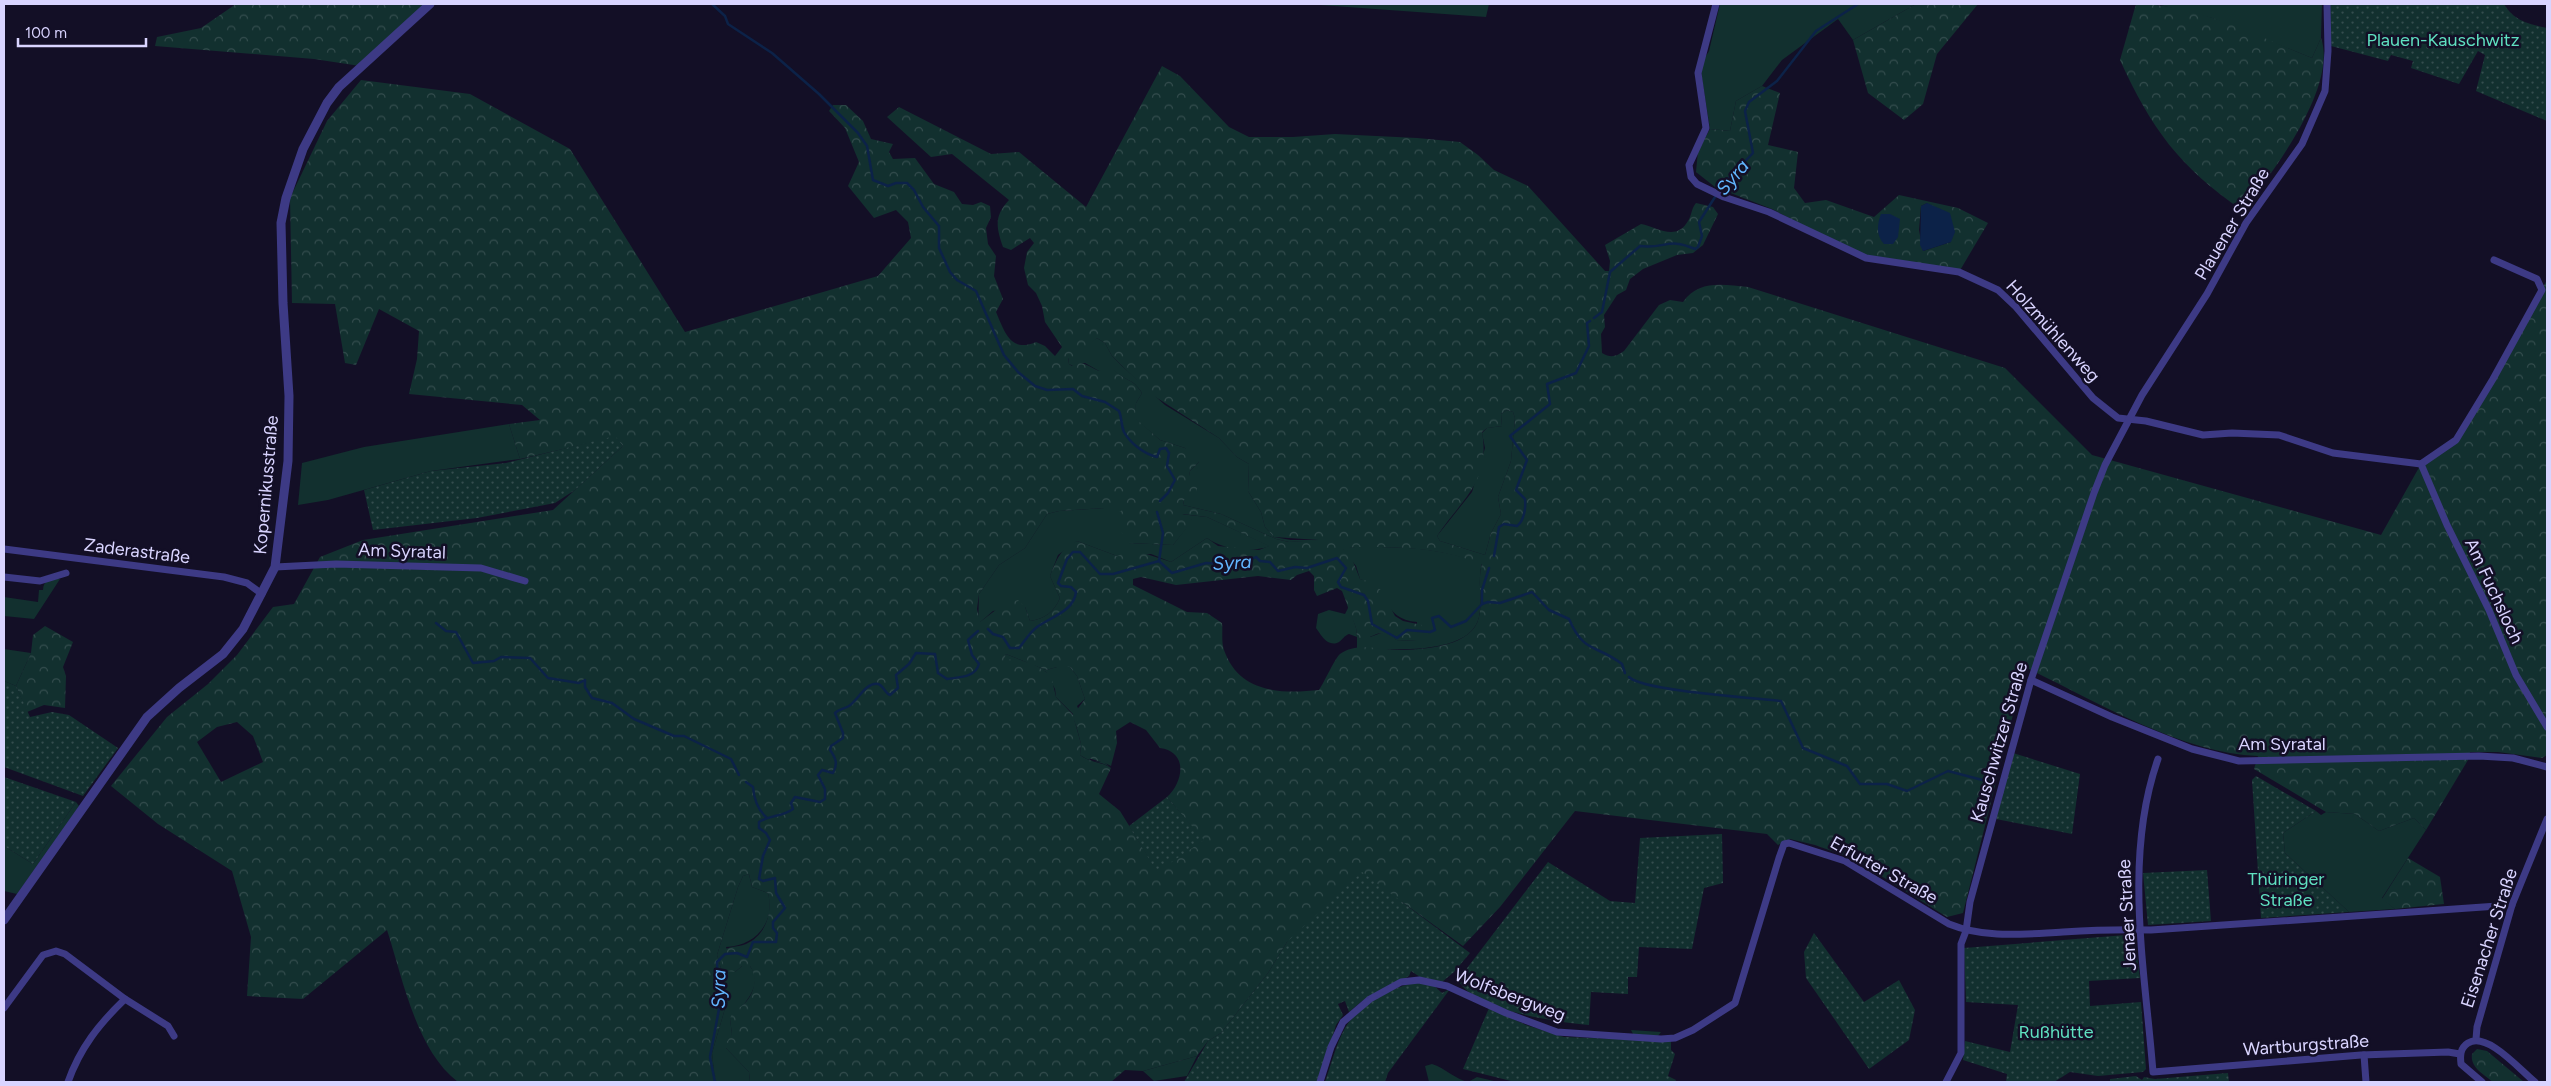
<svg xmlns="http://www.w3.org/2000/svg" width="2551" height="1086" font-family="Figtree,sans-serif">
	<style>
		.grass { fill: #12302f }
		.forest { fill: url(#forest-crowns); fill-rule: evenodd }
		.garden { fill: url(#garden-dots) }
		.water { fill: #0c2248 }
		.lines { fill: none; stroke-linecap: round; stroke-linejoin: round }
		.stream { stroke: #0c2248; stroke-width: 2.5 }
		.minor { stroke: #3d3a85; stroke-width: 7 }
		.tertiary { stroke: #3d3a85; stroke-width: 9 }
		.labels { text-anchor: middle; stroke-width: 5; stroke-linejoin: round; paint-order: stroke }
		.park-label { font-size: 18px; fill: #5fe0c0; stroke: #130f26 }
		.street-label { font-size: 18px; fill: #d9d4ff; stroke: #130f26 }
		.water-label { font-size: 19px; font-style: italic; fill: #62b6ff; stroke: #130f26 }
	</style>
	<defs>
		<pattern id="forest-crowns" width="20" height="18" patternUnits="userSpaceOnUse" patternTransform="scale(1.25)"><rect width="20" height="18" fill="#12302f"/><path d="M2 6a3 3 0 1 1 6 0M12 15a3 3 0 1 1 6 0" fill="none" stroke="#344d4e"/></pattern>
		<pattern id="garden-dots" width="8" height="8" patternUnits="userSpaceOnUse" patternTransform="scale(1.25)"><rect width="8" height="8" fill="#12302f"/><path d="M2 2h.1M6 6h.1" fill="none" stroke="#344d4e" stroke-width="1.8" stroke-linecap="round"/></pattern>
	</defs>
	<rect width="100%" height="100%" fill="#130f26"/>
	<!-- grass -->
	<g class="grass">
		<path d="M1306,4H1489L1486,17Z"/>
		<path d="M1720,4H1916L1853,40L1838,19L1782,60L1762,86L1736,101L1730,131L1710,129L1700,66L1709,51Z"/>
		<path d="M2156,4H2322L2321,38L2312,58L2212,18Z"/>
		<path d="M1097,338L1105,343L1112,356L1122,366L1165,405L1219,438L1237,457L1249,464L1248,491L1261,512L1265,527L1274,537L1291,540H1334L1289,542L1276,539L1221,514L1183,505L1190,471L1199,462L1185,448L1160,440L1134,418L1136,403L1142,393C1132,377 1125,382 1112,369L1099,371L1085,363L1073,366L1069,364L1068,357Z"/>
		<path d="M1507,410L1513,412L1515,418L1511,461L1498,497L1501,514L1491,533L1485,555L1440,541L1437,536L1472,492L1485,448L1482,433L1487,428L1502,426L1501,414Z"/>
		<path d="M509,424L520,459L431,471L328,500L298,505L302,463L364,447Z"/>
		<path d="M1104,508H1130L1129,543L1173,545L1192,520L1180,514L1207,517L1270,546C1252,553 1223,550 1207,538L1171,562L1151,554L1117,556L1077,541L1058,555L1050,576L1060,598C1054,612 1045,619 1030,621L1025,607L993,611L978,624L979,594L999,565L1025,548L1047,514L1059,511Z"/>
		<path d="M1355,547C1405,547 1435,547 1482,563C1477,581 1483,600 1479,617C1470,657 1387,649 1357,648V637L1349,634C1344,636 1343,639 1339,642C1328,648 1321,635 1316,628L1318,614L1329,610L1345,614L1348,608L1347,600L1356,628L1357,637H1370L1384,632L1390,634L1396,640L1417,641V622C1381,619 1391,589 1360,579L1356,566L1342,548Z"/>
		<path d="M60,579L34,619L4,616V597L38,602L39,590H43C43,580 51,579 60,579Z"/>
		<path d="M4,649L31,653L16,686L4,681Z"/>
		<path d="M1006,654L1046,670L1057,667H1070L1077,676L1085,699L1077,706L1089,732L1090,761L1104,762L1111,768C1100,760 1093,764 1080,755L1081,744L1073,714L1056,697L1055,689L1046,672L1026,662L1003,661Z"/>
		<path d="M76,802L79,806L73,815L17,894L4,891V846L33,864Z"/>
		<path d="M2316,811L2321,815L2326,812L2355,814L2379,831L2414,818L2426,830L2382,898L2395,909L2349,912L2285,853L2283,833Z"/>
		<path d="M749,874L752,887L768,893C776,923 755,946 726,947L735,972L742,966H750C765,985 743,1006 730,1019L732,1034L726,1048L749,1072L750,1082H715L712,1053L726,1005L725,982L717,955L738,887L743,876Z"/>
		<path d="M1631,1030L1661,1032L1658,1036L1633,1034Z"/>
		<path d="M1197,1056L1187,1076L1154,1081L1143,1071Z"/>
		<path d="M1432,1064C1445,1068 1455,1079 1468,1082L1477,1077L1498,1082H1429L1425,1066Z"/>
	</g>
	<!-- forest -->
	<g class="forest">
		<path d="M236,4H430L360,66L314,59L155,46L157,37L201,28Z"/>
		<path d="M1916,4H1978L1937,54L1923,104L1904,120L1868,93L1853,40Z"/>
		<path d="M2136,4C2197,4 2257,36 2312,58L2321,38C2338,86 2272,175 2242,210C2179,167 2151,128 2120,60Z"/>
		<path d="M1162,66L1180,76L1229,127L1249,137H1293L1335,134L1417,138L1460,142L1478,155L1494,170L1528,186L1605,271H1609L1610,261L1605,245L1641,224C1657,227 1676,242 1688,221C1692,215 1691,209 1696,203L1713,207L1718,214L1703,245L1693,253L1677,255L1643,269L1630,279L1626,290L1617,295L1604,315L1605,327L1601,334L1602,353C1611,358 1615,357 1624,351L1659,305L1670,300L1683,302C1699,279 1724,285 1748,287L2005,368L2092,455L2381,535L2421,464L2456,440L2547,280V755L2542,758L2498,752H2470L2468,760L2426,830L2414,818L2379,831L2355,814L2326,812L2254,769L2258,756C2181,753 2094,700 2025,667L1963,913L1947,917L1854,859L1815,845L1790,839L1778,845L1767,834L1575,811L1500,907L1463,946L1402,902L1287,942L1268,973L1221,1033L1208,1041L1197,1056L1143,1071L1125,1070L1111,1082H750L749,1072L726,1048V1043L732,1034L730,1019L733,1010C750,1006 761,981 750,966H742L735,972L726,971L722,965L721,953C728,945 736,948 746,944C765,936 773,913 768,893L752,887L749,874L743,876L738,887L717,955L725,982L726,1005L712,1053L715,1082H458C416,1050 403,979 387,930L303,999L247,996L251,937L232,871L158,824L111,786L167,717L208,684L237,655L273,607L294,604L320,557L363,540L553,510L623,446L615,437L520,459L509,424L540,420L522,405L409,394L417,359L419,331L379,309L356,365L345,363L335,304L292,303L290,198L327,121L361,80L470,94L570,149L685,332L878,276L911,238L908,222L896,210L874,218L848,186L859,162L845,128L829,111L833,105H846L863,121L871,139L893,144L889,152L893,159L915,158L934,184L954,192L962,204L973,205L981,202L990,206L991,217L986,228L988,244L996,256L994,276L1003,299L996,312C1005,333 1011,353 1036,342L1045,346L1055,356L1062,347L1045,322L1042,306L1036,293L1028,285L1024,268L1027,252L1034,243L1030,238L1011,250L1003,247C996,227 994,216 1009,200L952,154L931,157L887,117L899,107L991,154L1019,152L1086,207ZM1097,338L1105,343L1112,356L1151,394L1219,438L1237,457L1249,464L1248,491L1261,512L1265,527L1274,537L1319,540L1289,542L1276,539L1221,514L1183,505L1184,500L1196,494L1198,484L1189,477L1190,471L1199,462L1197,455L1185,448L1160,440L1135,418L1136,403L1142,393C1132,377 1125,382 1113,369L1104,368L1099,371C1089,367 1082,359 1072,366L1069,364L1068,358H1083L1089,350L1090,344ZM1507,410L1513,412L1515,418L1511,461L1498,497L1501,514L1491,533L1485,555L1440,541L1437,536C1461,500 1491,482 1482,432L1487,428L1502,426L1501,414ZM1104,508H1128L1118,512L1114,521L1129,543L1173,545L1193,520L1182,514L1207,517L1269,546L1259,550L1218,546L1207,538L1171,562L1134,550L1117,556L1077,541C1060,549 1057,559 1050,576L1060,598C1054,612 1045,619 1030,621L1025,607L1018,600L1005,603L980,622L977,609L979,594L999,565L1025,548L1047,514L1059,511ZM1355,547C1403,547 1436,547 1482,564C1477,581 1483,600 1479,617C1473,646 1427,649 1404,650C1383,651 1358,641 1340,654C1335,658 1324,683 1319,690C1281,694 1239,693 1224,650C1221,642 1223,631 1222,623L1207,613L1187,612L1133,585V579L1141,577L1176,585L1258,576L1291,580L1297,575L1309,571L1314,576V590L1317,596L1337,588L1342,591L1356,628L1357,637L1361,640C1379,635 1379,627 1396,640L1417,641L1422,635V625L1403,621L1395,616L1382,591L1371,582L1360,579L1350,554L1343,549ZM1006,654L1046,670L1057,667H1070L1077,676L1085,699L1073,715L1056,697L1051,676C1040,666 1019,657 1004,660ZM1074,719L1076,725L1083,732H1089L1088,739L1082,744L1081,754C1091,761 1101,760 1111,766L1117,743L1116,731L1130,722L1146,730L1160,748C1189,752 1183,783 1167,797L1203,840L1157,871L1120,811L1099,794L1111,768C1100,761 1092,764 1080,755L1081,744ZM237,722L253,736L263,762L221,782L197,742L217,727Z"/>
		<path d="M1762,86L1780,93L1768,145L1798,152L1794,188L1805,203L1826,200L1874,217L1899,195L1958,208L1988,223L1959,272L1866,258L1772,209L1715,187L1696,172L1698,151L1710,129L1730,131L1736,101ZM1927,203L1951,242L1923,251L1919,230L1921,206Z"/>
		<path d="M45,626L73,642L63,667L66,676L65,708L44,705L27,712L16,686L31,653L33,635Z"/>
		<path d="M2408,858L2440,877L2444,904L2395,909L2382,899Z"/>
		<path d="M2477,1049L2487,1051L2524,1082H2493C2483,1074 2470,1067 2472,1054Z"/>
	</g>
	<!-- garden -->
	<g class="garden">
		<path d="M2330,4H2504C2514,21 2529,24 2547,28V121L2476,91L2485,55L2478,51L2459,84L2411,68L2413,61L2391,55L2388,61L2331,46Z"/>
		<path d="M615,436L623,446L575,490L555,503L477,518L373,530L364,490L431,471L506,463Z"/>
		<path d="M4,681L16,686L30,717L52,712L69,715L118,748L83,796L4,767Z"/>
		<path d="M2013,753L2080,774L2072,834L1996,819Z"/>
		<path d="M2256,776L2316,811L2283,833L2285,853L2349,912L2261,918L2252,780Z"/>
		<path d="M4,777L76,802L33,864L4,846Z"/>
		<path d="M1167,797L1204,840L1157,872L1129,826Z"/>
		<path d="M1722,834L1723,883L1704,888L1692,949L1639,947L1637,977H1628V994L1591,992L1589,1025C1556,1022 1475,1011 1458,980L1548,862L1610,901L1635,903L1640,838Z"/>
		<path d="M2207,870L2211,921L2148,925L2143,873Z"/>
		<path d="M1362,872L1470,953L1454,972L1442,982L1420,977L1411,971L1409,976L1362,1001L1349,1012L1345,1001L1338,1004L1343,1015L1336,1025L1318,1082H1184L1208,1041L1221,1033L1268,973L1287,942Z"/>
		<path d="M1814,933L1864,1002L1899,980L1915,1010L1909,1040L1869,1069L1806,978L1804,952Z"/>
		<path d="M2126,935L2135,940L2140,978L2089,981L2090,1006L2141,1002L2146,1069L2143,1072L2098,1076L2070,1072L2054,1082H2006L2007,1074L1963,1060L1965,1041L2010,1052L2018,1005L1966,1002L1964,948Z"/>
		<path d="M1419,982L1433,985L1442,993L1450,989L1388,1073L1385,1082H1325C1331,1065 1336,1044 1345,1028C1359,1004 1393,986 1419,982Z"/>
		<path d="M1489,1008L1526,1025L1564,1037L1671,1041V1050L1675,1054L1668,1076L1676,1080L1675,1082H1515L1463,1069Z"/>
		<path d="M2228,1073L2229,1082H2110V1079L2136,1076L2142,1080L2144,1077L2155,1079Z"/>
	</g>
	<!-- water -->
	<g class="water">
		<path d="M1927,203L1950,213L1955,232L1951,242L1923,251L1920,245L1921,206Z"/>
		<path d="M1881,214H1890L1900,219L1898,237L1893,244H1884C1876,236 1877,224 1881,214Z"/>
	</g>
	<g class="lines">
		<!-- stream -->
		<g class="stream">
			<path d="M712,4L725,16L728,24L772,53L819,94L858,133L867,146L873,180L888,186L896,183H907L914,190L923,207L939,226V248L950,272L957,280L976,291L1004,355L1018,372L1035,386L1047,390L1073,389L1082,396L1105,402L1119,411C1122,418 1121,425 1124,432C1130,443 1144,454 1157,457L1160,449L1166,448L1169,453L1167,466L1175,480L1168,493L1160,501"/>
			<path d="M1594,318L1602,312L1610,272L1640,246C1666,249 1668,237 1695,249L1698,247L1702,236L1699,222L1724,183L1753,153L1745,111L1749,102L1777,81L1816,31L1858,4"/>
			<path d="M1157,512L1163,533L1159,561"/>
			<path d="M1494,556L1499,527L1504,524L1517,526C1524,521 1526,508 1525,499L1516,490L1527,460L1510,436L1550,404L1547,384L1576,373L1589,346L1587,323L1590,321"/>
			<path d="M1482,604L1488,602L1500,603L1532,592L1549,610L1569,619C1584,654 1596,644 1622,664L1625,673"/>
			<path d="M436,623L446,631L456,632L473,663L494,661L501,657L530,658L548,678L579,683L585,680V687L592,698L612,703L634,719L674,736H684L731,759L739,775"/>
			<path d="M988,629L993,634L1003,637L1010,648H1019C1025,641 1029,633 1037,627C1051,617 1074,611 1076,592L1071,587L1061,586L1058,583L1067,559L1073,552H1080L1100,574H1113L1159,561L1172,573L1206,563L1240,565L1256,557L1260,561L1270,562L1278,571L1295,567L1307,568L1337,558L1346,568L1338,582L1341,587L1364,595L1368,601L1372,624L1397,638L1407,630L1430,632L1435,630L1432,618L1439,616L1451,627L1466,621L1482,604V590L1489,568"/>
			<path d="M1629,677C1643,691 1755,698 1781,701L1803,748L1847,766L1860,784H1887L1907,791L1948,771L1990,782"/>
			<path d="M746,782L753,787C754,799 757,809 766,817"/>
			<path d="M715,1082L710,1057L719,1009L717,962L725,954L737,953L747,957L753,942H776L777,933L773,928V922L785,908L776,893L775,878L763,881L759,879L763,856L770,840L766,833L759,828V822C770,815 782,817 793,809L791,803L795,797L820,802L825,799V789L818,775L822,770L833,773C838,764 836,758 830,750L831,746L843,738V733L835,713C839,709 844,709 849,706C858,700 866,682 878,684C883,685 885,693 890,695L898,688L896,675L909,664L916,653L935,654L938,673L947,679C959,677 975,678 979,664L972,655L968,640L978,631"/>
		</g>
		<!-- minor -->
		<g class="minor">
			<path d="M1716,4L1698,73L1706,128L1689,165L1691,177L1697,184L1724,197L1769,212L1866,258L1959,272L1998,290L2016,307L2093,398L2118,418L2146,421L2203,435L2232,433L2279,435L2333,453L2421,464L2456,440L2493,379L2542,290L2537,279L2494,260"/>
			<path d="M2421,464L2447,525L2489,610L2516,675L2547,727"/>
			<path d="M4,549L224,577L247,583L262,594"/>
			<path d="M275,567L336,564L481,568L525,581"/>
			<path d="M4,577L40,581L66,573"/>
			<path d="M2031,680L2112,717L2192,749L2239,761L2479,756L2513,758L2547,767"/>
			<path d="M2158,759C2123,858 2145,970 2153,1072L2361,1055L2448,1052L2460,1054"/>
			<path d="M125,999L168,1026L174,1036"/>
			<path d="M4,1008L43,955L56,951L65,954L125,999C99,1024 80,1048 68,1082"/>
			<path d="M2476,1039L2477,1027L2512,905L2547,819"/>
			<path d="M2364,1055L2366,1082"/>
			<path d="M1320,1082L1331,1047L1343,1022L1370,999L1401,982L1419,980L1447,986L1506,1013L1557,1032L1661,1039L1675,1038L1693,1030L1735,1003L1779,858L1784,844L1789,843L1845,861L1949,924C1986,939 2023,934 2063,932C2093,930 2121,929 2151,930L2512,905"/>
			<path d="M1946,1082L1961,1053V944L1966,931L1970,902L2031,680L2094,493L2105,465L2142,395L2207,294L2246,223L2302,144L2325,91L2328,51L2327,4"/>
			<path d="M2482,1082L2461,1064C2460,1056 2460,1048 2468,1043C2487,1031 2520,1070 2535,1082"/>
		</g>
		<!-- tertiary -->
		<path class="tertiary" d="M4,920L147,717L179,688L223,654L243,629L275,567L288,461L289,396L283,303L281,223L286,198L303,149L327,103L339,87L430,4"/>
	</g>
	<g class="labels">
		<!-- park labels -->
		<g class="park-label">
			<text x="2443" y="46">Plauen-Kauschwitz</text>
			<text x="2286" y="885">Thüringer<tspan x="2286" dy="21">Straße</tspan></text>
			<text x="2056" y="1038">Rußhütte</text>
		</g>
		<!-- street labels -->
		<g class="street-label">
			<text transform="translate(2232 224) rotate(-59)" y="6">Plauener Straße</text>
			<text transform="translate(2053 331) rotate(48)" y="6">Holzmühlenweg</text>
			<text transform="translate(266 485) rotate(-85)" y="6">Kopernikusstraße</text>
			<text transform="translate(137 551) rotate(7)" y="6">Zaderastraße</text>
			<text transform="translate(402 551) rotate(2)" y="6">Am Syratal</text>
			<text transform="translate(2494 591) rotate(65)" y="6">Am Fuchsloch</text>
			<text transform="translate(1999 742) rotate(-74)" y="6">Kauschwitzer Straße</text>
			<text x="2282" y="750">Am Syratal</text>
			<text transform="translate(1884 870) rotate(29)" y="6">Erfurter Straße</text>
			<text transform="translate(2127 915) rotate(-93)" y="6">Jenaer Straße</text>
			<text transform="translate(2489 938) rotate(-72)" y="6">Eisenacher Straße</text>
			<text transform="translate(1510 995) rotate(21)" y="6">Wolfsbergweg</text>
			<text transform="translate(2306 1045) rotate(-4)" y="6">Wartburgstraße</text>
		</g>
		<!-- water labels -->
		<g class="water-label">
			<text transform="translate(1732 177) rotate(-50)" y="7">Syra</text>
			<text transform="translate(1232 562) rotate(-3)" y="7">Syra</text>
			<text transform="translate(718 989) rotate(-89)" y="7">Syra</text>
		</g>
	</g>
	<!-- border -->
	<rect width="2551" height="1086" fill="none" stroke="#d9d4ff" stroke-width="10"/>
	<!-- scale -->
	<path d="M18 38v8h128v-8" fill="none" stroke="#d9d4ff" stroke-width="2.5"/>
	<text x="25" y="38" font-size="15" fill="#d9d4ff" stroke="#130f26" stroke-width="4" paint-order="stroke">100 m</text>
</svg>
